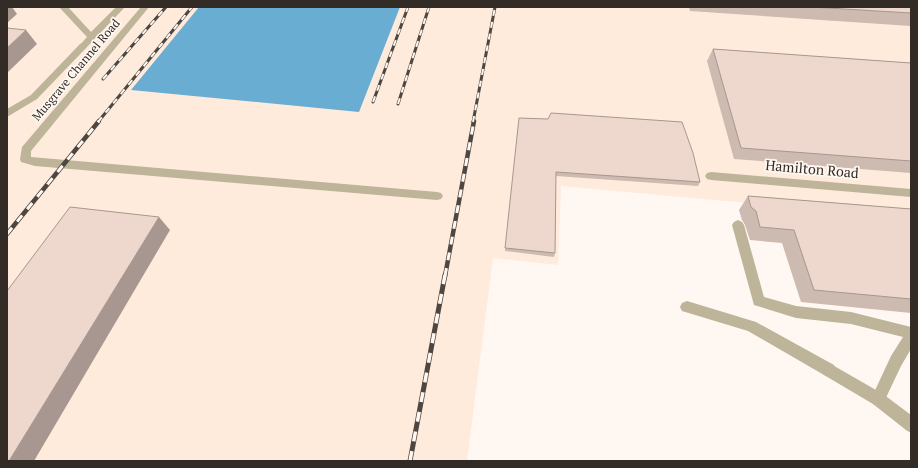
<svg xmlns="http://www.w3.org/2000/svg" width="918" height="468" font-family="'PT Serif',serif">
	<style>
		.industrial { fill: #ffebdb }
		.water { fill: #6aadd3 }
		.lines { fill: none; stroke-linecap: round; stroke-linejoin: round }
		.service { fill: #bdb499; fill-rule: evenodd }
		.minor { fill: #bdb499; fill-rule: evenodd }
		.rail-far2-casing { stroke: #4e4741; stroke-width: 3 }
		.rail-far1-casing { stroke: #4e4741; stroke-width: 4.5 }
		.rail-casing { stroke: #4e4741; stroke-width: 5 }
		.rail-far2 { stroke: #fff7f1; stroke-width: 2; stroke-dasharray: 6; stroke-linecap: butt }
		.rail-far1 { stroke: #fff7f1; stroke-width: 3; stroke-dasharray: 8; stroke-linecap: butt }
		.rail { stroke: #fff7f1; stroke-width: 3.5; stroke-dasharray: 10; stroke-linecap: butt }
		.wall { fill: #cdbab0 }
		.shaded-wall { fill: #a79790 }
		.building { fill: #eed8cd; stroke: #a79790 }
		.labels { text-anchor: middle; stroke-width: 3.5; stroke-linejoin: round; paint-order: stroke }
		.far-street-label { font-size: 12px; fill: #332c26; stroke: #fff7f1 }
		.street-label { font-size: 14px; fill: #332c26; stroke: #fff7f1 }
	</style>
	<rect width="100%" height="100%" fill="#fff7f1"/>
	<!-- industrial -->
	<path class="industrial" d="M7,7H911V218L561,186L558,265L493,258L467,461H7Z"/>
	<!-- water -->
	<path class="water" d="M199,7H400L359,112L131,90Z"/>
	<g class="lines">
		<!-- service -->
		<g class="service">
			<path d="M59,7H68L91,32L116,7H125L86,48L83,49L79,46L87,37Z"/>
			<path d="M141,7H149L31,151V157L437,192L441,193L443,196L441,199L437,200L35,166L21,162L20,159L22,147Z"/>
			<path d="M711,172L911,189V197L711,180L707,179L705,176L707,173Z"/>
			<path d="M738,220L742,222L744,225L764,297L796,306L851,312L911,327V349L901,366L883,404L878,406L873,404L871,399L891,356L903,337L851,324L796,318L754,305L732,225L734,222Z"/>
			<path d="M687,301L756,322L834,365L836,370L834,375L829,377L824,375L748,331L682,311L680,307L682,303Z"/>
		</g>
		<!-- minor -->
		<g class="minor">
			<path d="M83,43L87,46L86,48L37,99L7,117V109L31,95L80,44Z"/>
			<path d="M829,363L883,394L911,415V433L906,430L873,404L824,375L822,370L824,365Z"/>
		</g>
		<!-- rail-far2 casing -->
		<g class="rail-far2-casing">
			<g id="rail-far2">
				<path d="M103,79L166,7"/>
				<path d="M373,102L408,7"/>
				<path d="M398,104L429,7"/>
				<path d="M98,122L192,7"/>
				<path d="M473,122L495,7"/>
			</g>
		</g>
		<!-- rail-far1 casing -->
		<g class="rail-far1-casing">
			<g id="rail-far1">
				<path d="M7,234L99,121"/>
				<path d="M445,276L474,121"/>
			</g>
		</g>
		<!-- rail casing -->
		<g class="rail-casing">
			<path id="rail" d="M410,461L445,275"/>
		</g>
		<!-- rail-far2 -->
		<use href="#rail-far2" class="rail-far2"/>
		<!-- rail-far1 -->
		<use href="#rail-far1" class="rail-far1"/>
		<!-- rail -->
		<use href="#rail" class="rail"/>
	</g>
	<!-- wall -->
	<g class="wall">
		<path d="M689,7H911V26L690,11Z"/>
		<path d="M713,49L911,63V173L734,159L707,61Z"/>
		<path d="M519,118L700,182L698,186L556,176L555,253L554,257L505,251Z"/>
		<path d="M748,196L911,209V313L801,302L782,243L750,240L745,225L742,220L739,210Z"/>
	</g>
	<!-- shaded-wall -->
	<g class="shaded-wall">
		<path d="M7,7H12L17,14L7,23Z"/>
		<path d="M26,30L37,44L7,73V48Z"/>
		<path d="M159,217L170,230L34,461H9Z"/>
	</g>
	<!-- building -->
	<g class="building">
		<path d="M811,7H911V13Z"/>
		<path d="M7,28L26,30L7,48Z"/>
		<path d="M713,49L911,63V161L741,148Z"/>
		<path d="M551,113L682,122L693,153L700,182L556,172L555,253L505,248L519,118L548,119Z"/>
		<path d="M748,196L911,209V299L814,290L794,230L760,227L756,211L751,207Z"/>
		<path d="M70,207L159,217L9,461H7V291Z"/>
	</g>
	<g class="labels">
		<!-- far-street labels -->
		<g class="far-street-label">
			<text transform="translate(76 70) rotate(-50)" y="4">Musgrave Channel Road</text>
		</g>
		<!-- street labels -->
		<g class="street-label">
			<text transform="translate(812 169) rotate(5)" y="5">Hamilton Road</text>
		</g>
	</g>
	<!-- border -->
	<rect width="918" height="468" fill="none" stroke="#332c26" stroke-width="16"/>
</svg>
